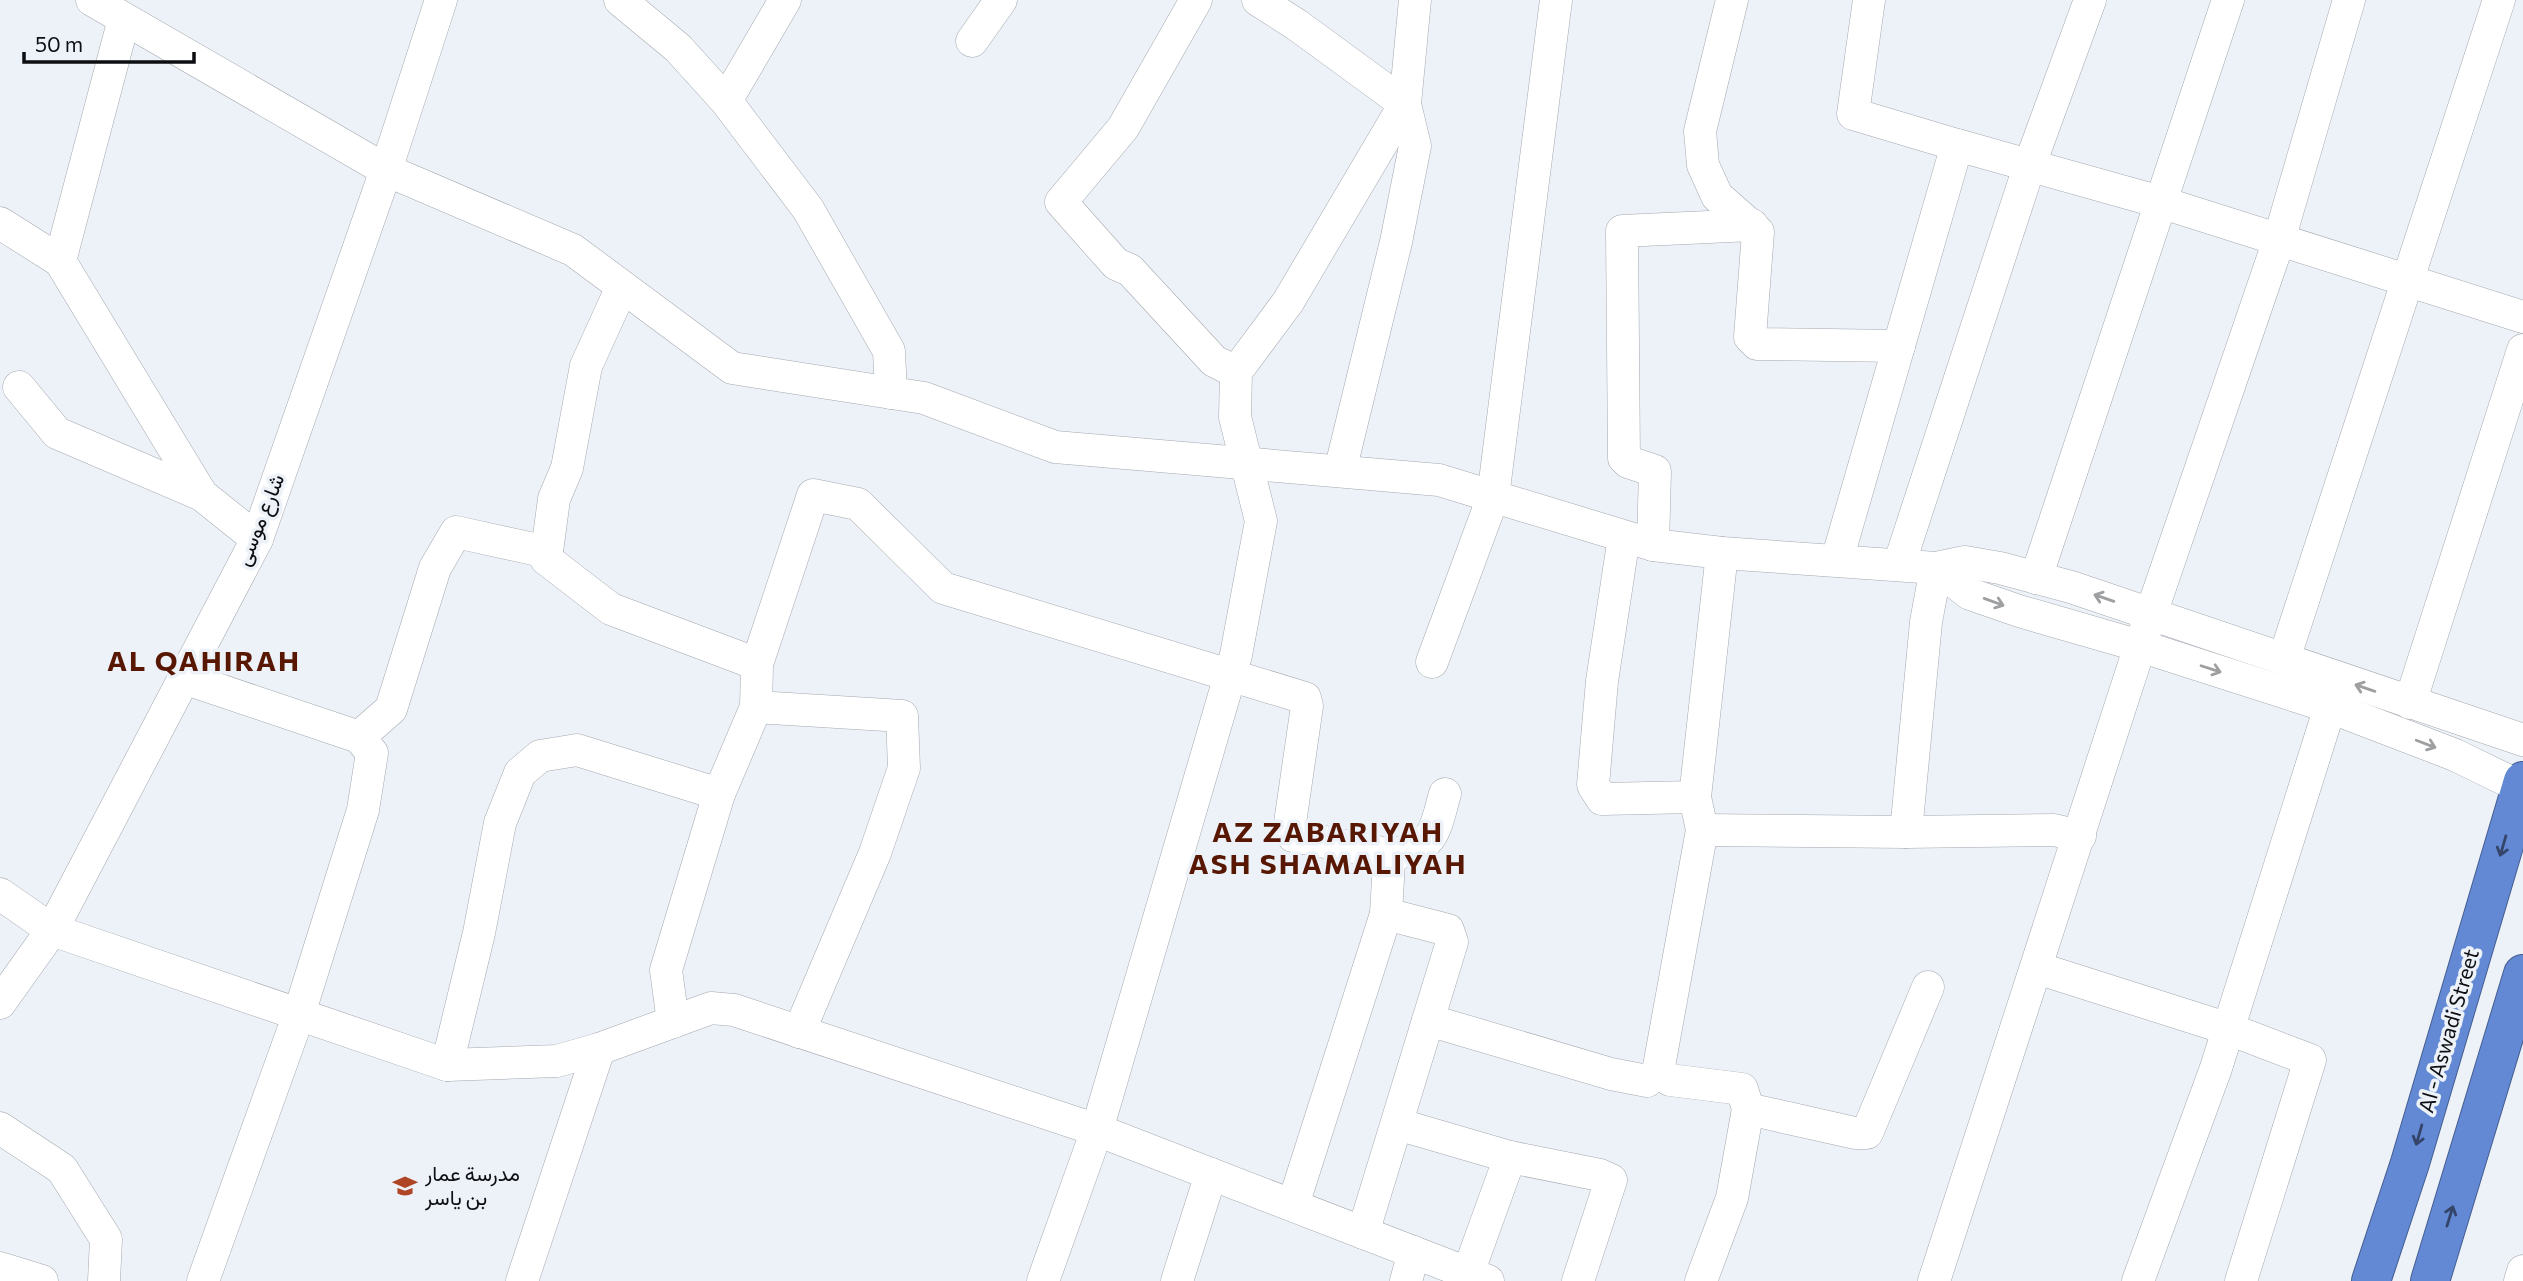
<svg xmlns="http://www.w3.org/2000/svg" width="2523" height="1281" font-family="Commissioner,Vazirmatn,sans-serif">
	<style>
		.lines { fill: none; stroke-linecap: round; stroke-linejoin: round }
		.minor-casing { stroke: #a4a8af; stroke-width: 33 }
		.highway-casing { stroke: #455e90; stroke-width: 40 }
		.minor { stroke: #fff; stroke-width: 32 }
		.highway { stroke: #6389d5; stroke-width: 38 }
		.oneway { stroke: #9e9fa0 }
		.oneway2 { stroke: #344569 }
		.labels { text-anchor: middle; stroke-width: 7; stroke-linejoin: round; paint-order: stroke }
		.street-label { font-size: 21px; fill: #0d0e11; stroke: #edf2f9 }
		.poi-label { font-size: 21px; fill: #0d0e11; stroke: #edf2f9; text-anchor: start }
		.district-label { font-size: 28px; font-weight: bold; letter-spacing: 2px; fill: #581702; stroke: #edf2f9 }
	</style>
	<rect width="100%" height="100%" fill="#edf2f9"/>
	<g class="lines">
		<!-- minor casing -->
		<g class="minor-casing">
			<g id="minor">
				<path d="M92,0L386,170L573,250L732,368L924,398L1055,447L1439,480L1653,545L1722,553L1936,568L1965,562L2000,568L2071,587L2523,740"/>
				<path d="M620,0L678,48L726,101L808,209L889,351L891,393"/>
				<path d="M1196,0L1123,128L1061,202L1116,264L1130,270L1214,361L1236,372"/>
				<path d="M1258,0L1297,25L1405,104L1415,146L1396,242L1340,471"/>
				<path d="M1732,0L1700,131L1703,165L1717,196L1758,232L1750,337L1757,344L1899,346"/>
				<path d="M1869,0L1853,114L1957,145"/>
				<path d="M972,41L1001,0"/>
				<path d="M726,101L785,0"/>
				<path d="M0,223L60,261L202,495L257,539"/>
				<path d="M60,261L124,19"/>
				<path d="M622,287L586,366L567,468L554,499L546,559L611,609L757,664"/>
				<path d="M19,387L57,433L202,495"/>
				<path d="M1624,537L1602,681L1593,785L1602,799L1695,797"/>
				<path d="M1653,545L1655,471L1628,462L1624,458L1622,231L1752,225"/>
				<path d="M1837,560L1957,145L2160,202L2523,317"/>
				<path d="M1899,565L2030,164L2090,0"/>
				<path d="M1936,568L1970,594L2019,611L2140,646L2330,707L2455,755L2523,788"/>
				<path d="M2036,578L2228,0"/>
				<path d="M2284,659L2499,0"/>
				<path d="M1432,662L1493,497L1556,0"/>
				<path d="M184,678L359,737L372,753L363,810L299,1014L203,1281"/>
				<path d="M2410,703L2523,350"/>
				<path d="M756,707L902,716L904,768L875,853L799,1032"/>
				<path d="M359,737L391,709L435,568L456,532L547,552"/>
				<path d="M1702,830L1906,832L2054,830L2080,836"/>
				<path d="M1906,832L1926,622L1936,568"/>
				<path d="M1389,861C1402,847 1410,853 1423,844C1437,835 1440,809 1445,794"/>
				<path d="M0,894L52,930L447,1065L557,1061L599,1049L711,1008L734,1010L1097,1130L1488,1281"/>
				<path d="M2037,968L2229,1029L2310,1060L2241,1281"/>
				<path d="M0,1003L52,930L257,539L386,170L441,0"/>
				<path d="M1428,1020L1611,1074L1647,1081L1658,1072"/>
				<path d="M673,1022L666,970L719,794L756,707L757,664L813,495L858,504L943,588L1305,698L1307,706L1289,830L1293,836L1378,852L1389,861L1386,914"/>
				<path d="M447,1065L479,933L500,823L520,773L540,756L577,750L719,794"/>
				<path d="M1748,1109L1855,1133H1867L1928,987"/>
				<path d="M1397,1124L1510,1157L1600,1175L1611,1180L1578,1281"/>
				<path d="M0,1128L62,1169L106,1239L104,1281"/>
				<path d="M1293,1205L1386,914L1448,930L1452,942L1363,1233"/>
				<path d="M0,1268L42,1281"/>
				<path d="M1468,1273L1510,1157"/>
				<path d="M522,1281L599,1049"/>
				<path d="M1043,1281L1097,1130L1236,655L1261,521L1235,417L1236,372L1288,302L1405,104L1415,0"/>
				<path d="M1177,1281L1211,1174"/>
				<path d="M1406,1281L1414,1252"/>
				<path d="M1701,1281L1732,1198L1748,1109L1742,1089L1670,1080L1658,1072L1702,830L1695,797L1722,553"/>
				<path d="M1934,1281L2140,646L2279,240L2349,0"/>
				<path d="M2138,1281L2216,1068L2330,707"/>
				<path d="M2520,1281L2523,1271"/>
			</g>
		</g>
		<!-- highway casing -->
		<g class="highway-casing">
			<g id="highway">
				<path d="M2371,1281L2410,1163L2523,781"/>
				<path d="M2430,1281L2523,974"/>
			</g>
		</g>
		<!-- minor -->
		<use href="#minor" class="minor"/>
		<!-- highway -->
		<use href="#highway" class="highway"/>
	</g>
	<!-- one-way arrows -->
	<defs><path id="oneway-shaft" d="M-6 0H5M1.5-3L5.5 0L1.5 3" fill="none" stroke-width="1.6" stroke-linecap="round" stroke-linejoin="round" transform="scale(1.75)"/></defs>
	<g class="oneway">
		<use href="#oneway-shaft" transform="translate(2104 598) rotate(-161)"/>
		<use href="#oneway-shaft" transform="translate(1994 602) rotate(20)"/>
		<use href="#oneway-shaft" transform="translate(2211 669) rotate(18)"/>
		<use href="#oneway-shaft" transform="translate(2365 688) rotate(-161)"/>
		<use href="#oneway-shaft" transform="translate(2426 744) rotate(21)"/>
	</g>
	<g class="oneway2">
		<use href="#oneway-shaft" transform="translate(2503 846) rotate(106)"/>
		<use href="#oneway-shaft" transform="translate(2419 1135) rotate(106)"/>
		<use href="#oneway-shaft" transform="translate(2450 1216) rotate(-73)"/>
	</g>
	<!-- icons -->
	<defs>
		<g id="school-bare" transform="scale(1.89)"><path d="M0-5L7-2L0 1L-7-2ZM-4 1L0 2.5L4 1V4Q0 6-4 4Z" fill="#ae4626" stroke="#edf2f9" stroke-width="2.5" paint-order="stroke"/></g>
	</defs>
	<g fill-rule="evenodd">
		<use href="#school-bare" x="405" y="1186"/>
	</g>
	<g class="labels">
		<!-- street labels -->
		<g class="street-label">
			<text transform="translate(260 520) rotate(-68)" y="7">شارع موسى</text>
			<text transform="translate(2449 1031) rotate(-74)" y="7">Al - Aswadi Street</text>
		</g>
		<!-- poi labels -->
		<g class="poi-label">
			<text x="425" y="1181">مدرسة عمار<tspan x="425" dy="24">بن ياسر</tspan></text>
		</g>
		<!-- district labels -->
		<g class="district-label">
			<text x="204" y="671">AL QAHIRAH</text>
			<text x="1328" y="842">AZ ZABARIYAH<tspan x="1328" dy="32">ASH SHAMALIYAH</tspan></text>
		</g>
	</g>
	<!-- scale -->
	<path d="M24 52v10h170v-10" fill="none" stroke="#0d0e11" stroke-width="3.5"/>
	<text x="35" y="52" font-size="21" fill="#0d0e11" stroke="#edf2f9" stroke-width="5" paint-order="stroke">50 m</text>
</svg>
